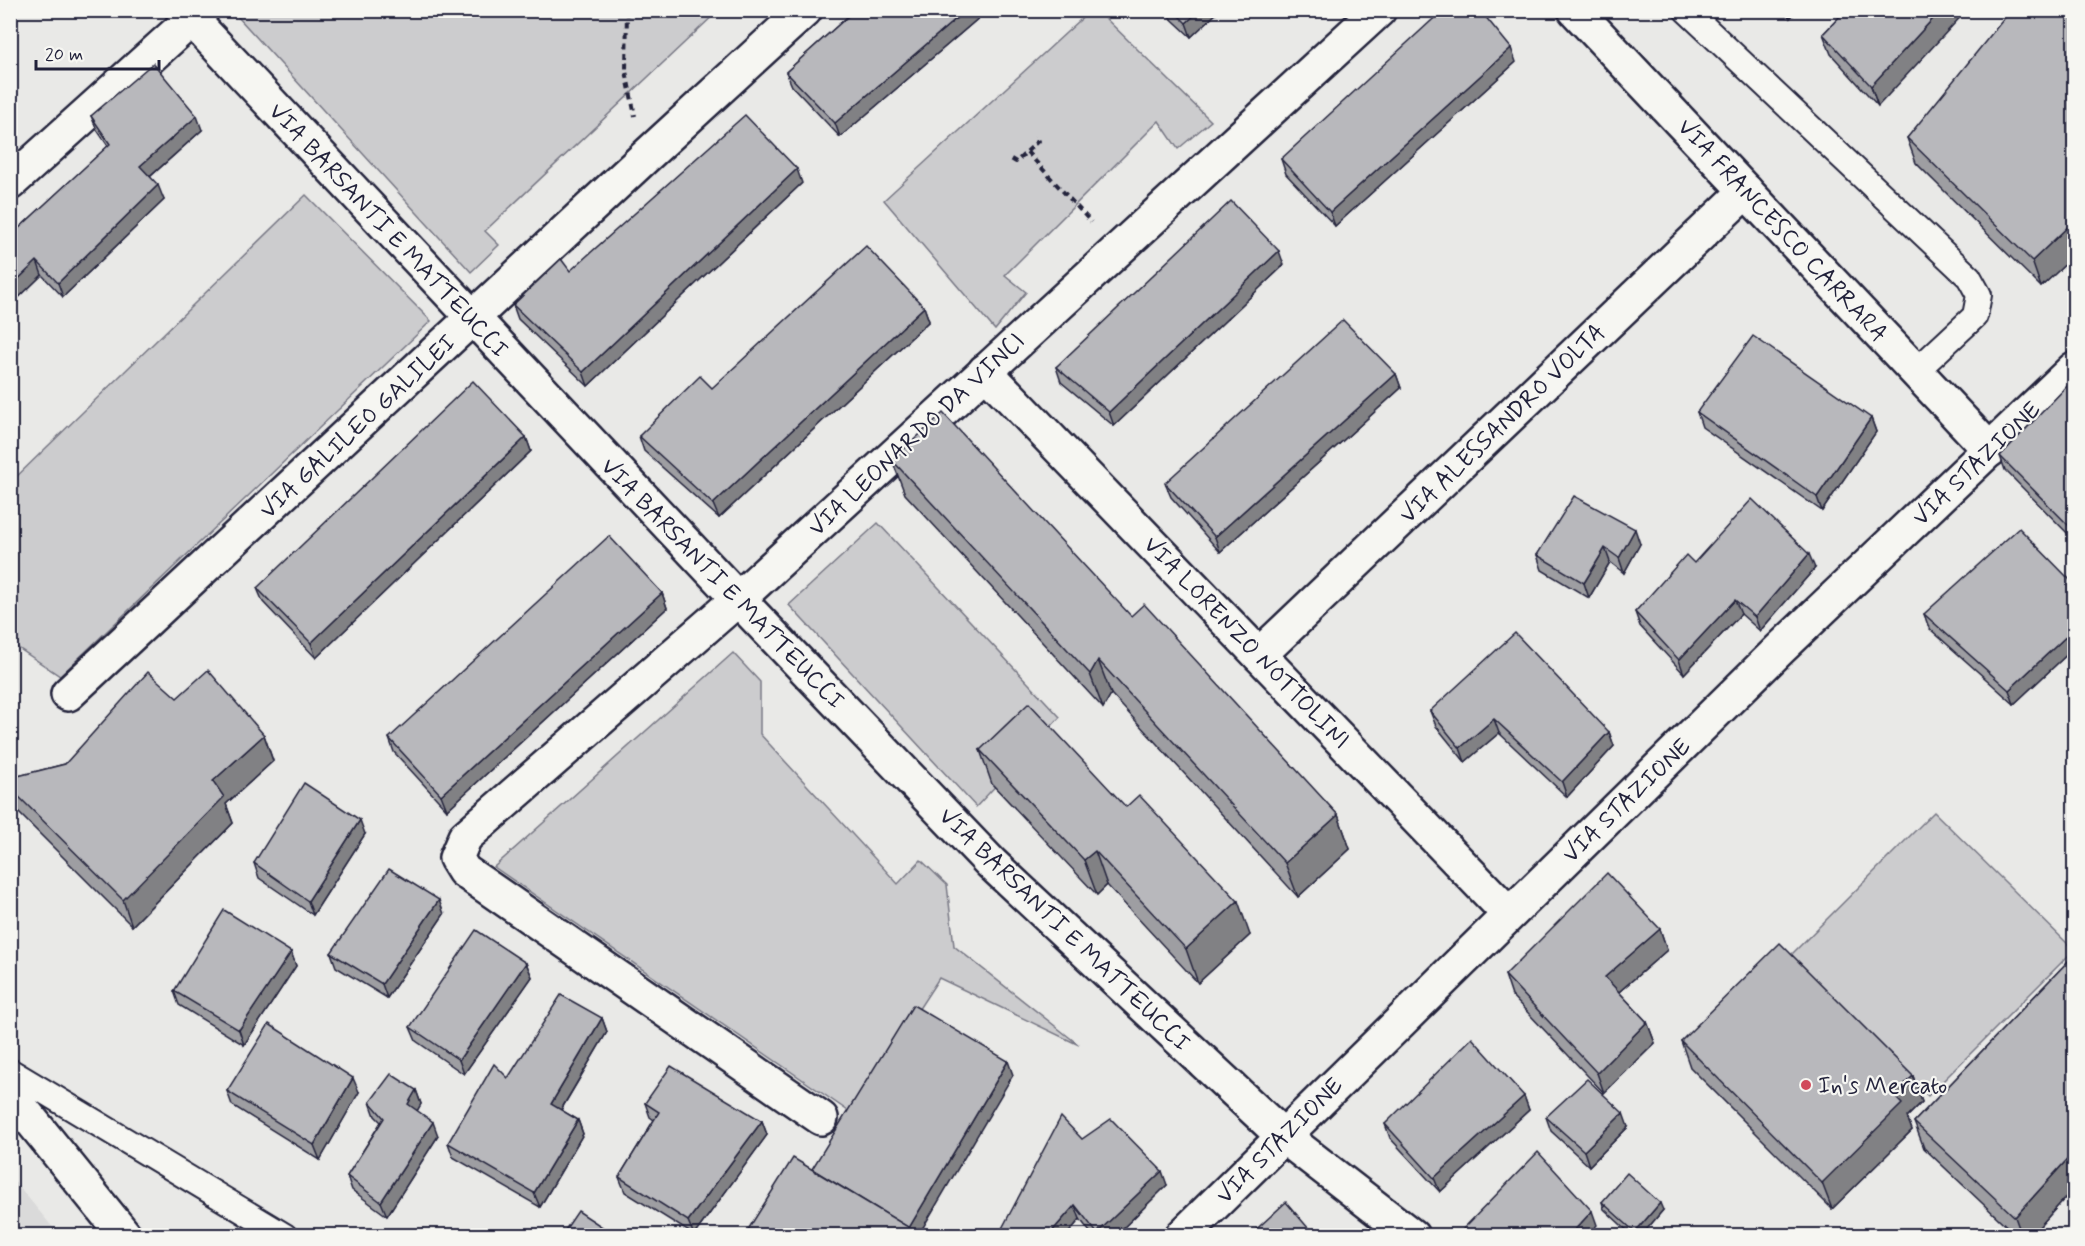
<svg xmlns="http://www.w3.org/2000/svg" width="2085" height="1246" font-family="Mynerve,sans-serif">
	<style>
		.built { fill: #dadada }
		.green { fill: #ccccce; stroke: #777784; stroke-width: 1.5 }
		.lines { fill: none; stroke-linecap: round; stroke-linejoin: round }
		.lane-casing { stroke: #22223b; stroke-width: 28 }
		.street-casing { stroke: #22223b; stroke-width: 38 }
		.secondary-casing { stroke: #22223b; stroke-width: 38 }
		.path { stroke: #22223b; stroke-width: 4; stroke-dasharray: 6 4.5; stroke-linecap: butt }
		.lane { stroke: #f6f6f2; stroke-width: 24 }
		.street { stroke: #f6f6f2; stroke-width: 33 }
		.secondary { stroke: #f6f6f2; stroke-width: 33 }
		.wall { fill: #9e9ea2; stroke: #22223b; stroke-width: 1.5 }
		.shaded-wall { fill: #818184; stroke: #22223b; stroke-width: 1.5 }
		.building { fill: #b8b8bc; stroke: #22223b; stroke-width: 1.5 }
		.poi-dot { fill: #d1495b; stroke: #f6f6f2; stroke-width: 2 }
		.labels { text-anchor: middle; stroke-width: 4.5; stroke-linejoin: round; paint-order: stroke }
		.street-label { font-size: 24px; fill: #22223b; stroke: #f6f6f2 }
		.poi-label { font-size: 24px; fill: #22223b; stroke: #f6f6f2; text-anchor: start }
	</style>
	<rect width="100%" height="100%" fill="#e9e9e7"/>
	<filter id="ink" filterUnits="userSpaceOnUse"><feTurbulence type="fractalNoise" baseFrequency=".0167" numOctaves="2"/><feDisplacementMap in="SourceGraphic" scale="12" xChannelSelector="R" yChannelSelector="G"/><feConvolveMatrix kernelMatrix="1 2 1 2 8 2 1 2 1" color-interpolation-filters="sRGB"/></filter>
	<g filter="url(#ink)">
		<!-- built -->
		<path class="built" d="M11,1177L59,1235H11Z"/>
		<!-- green -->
		<g class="green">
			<path d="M246,10H718V11L485,231L499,245L471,272L238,17Z"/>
			<path d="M1091,10L1098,11L1211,121L1178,149L1159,121L1005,275L1026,292L995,330L884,200Z"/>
			<path d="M306,195L431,321L60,676L11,643V482Z"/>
			<path d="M878,523L1060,717L976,807L789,605Z"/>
			<path d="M733,653L760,682V734L898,884L921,860L947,885L954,946L1079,1045L939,978L851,1113L494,867Z"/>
			<path d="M1934,812L2074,950L1928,1096L1788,958Z"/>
		</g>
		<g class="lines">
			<!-- lane casing -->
			<g class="lane-casing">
				<g id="lane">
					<path d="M1686,10L1969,277L1979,295L1975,316L1916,371"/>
					<path d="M10,1071L285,1236"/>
				</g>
			</g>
			<!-- street casing -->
			<g class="street-casing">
				<g id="street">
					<path d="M183,10L738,599L991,863L1283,1136L1412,1236"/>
					<path d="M1575,10L1990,450"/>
					<path d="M10,183L202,10"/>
					<path d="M985,371L1509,914"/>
					<path d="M1259,655L1746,191"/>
					<path d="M68,694L644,158L805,10"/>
					<path d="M821,1118L464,871L456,858L465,837L738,599L1379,10"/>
					<path d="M1182,1236L1779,650L2074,369"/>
				</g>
			</g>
			<!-- secondary casing -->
			<g class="secondary-casing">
				<path id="secondary" d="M10,1094L125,1236"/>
			</g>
			<!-- path -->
			<g class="path">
				<path d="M627,10L626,71L635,116"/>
				<path d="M1027,152L1091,222"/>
				<path d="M1011,159L1016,162L1038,141L1035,136"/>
			</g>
			<!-- lane -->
			<use href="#lane" class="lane"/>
			<!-- street -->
			<use href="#street" class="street"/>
			<!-- secondary -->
			<use href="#secondary" class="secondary"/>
		</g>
		<!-- wall -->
		<g class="wall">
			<path d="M855,10H988L840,137L792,86L786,72Z"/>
			<path d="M1162,10H1220L1191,37Z"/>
			<path d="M1781,10H1798L1790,18Z"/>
			<path d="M1846,10L1878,106L1831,54L1823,34Z"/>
			<path d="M2074,10V256L2041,287L1916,163L1907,138Z"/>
			<path d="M1516,62L1335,226L1286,174L1281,159Z"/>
			<path d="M91,116L202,130L150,177L164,200L63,297L42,275L10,306V223L17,230L108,146L97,130Z"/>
			<path d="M802,183L588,386L518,319L513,305L570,271Z"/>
			<path d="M1284,265L1114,426L1061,382L1056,367Z"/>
			<path d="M924,307L929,321L719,518L644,451L639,436L712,388Z"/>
			<path d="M1396,374L1401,388L1220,552L1171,497L1165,483Z"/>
			<path d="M2074,379V540L2005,470L2000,456Z"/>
			<path d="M1697,412L1871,418L1876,432L1822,511L1702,427Z"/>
			<path d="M526,437L531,451L316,658L263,602L257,588Z"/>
			<path d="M892,460L1131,616L1338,815L1350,849L1298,897L1111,694L1103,708L905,494Z"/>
			<path d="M1640,544L1624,573L1610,562L1589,598L1542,570L1537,555Z"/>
			<path d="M1694,563L1815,568L1760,631L1741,614L1684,674L1640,626L1635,612Z"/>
			<path d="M2074,584V648L2014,704L1929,628L1924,614Z"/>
			<path d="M662,593L667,608L447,810L394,752L389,738Z"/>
			<path d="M177,698L264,735L273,761L226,804L233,823L132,926L12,806L10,802V778L65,764Z"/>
			<path d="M1430,711L1609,732L1614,746L1567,797L1499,733L1465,762L1436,726Z"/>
			<path d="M980,750L1126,807L1250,935L1198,983L1107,885L1097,895L992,784Z"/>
			<path d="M365,834L313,915L259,878L254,863Z"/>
			<path d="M444,914L387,998L336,967L331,953Z"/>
			<path d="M1660,929L1667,950L1619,992L1647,1022L1655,1043L1604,1093L1512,996L1505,975Z"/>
			<path d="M291,952L296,966L244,1045L179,1005L174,991Z"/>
			<path d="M2074,955V1188L2031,1236H2017L1924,1148L1914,1122Z"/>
			<path d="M526,963L532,977L464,1074L416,1041L410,1027Z"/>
			<path d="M602,1018L607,1032L561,1110L578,1120L583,1134L540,1207L453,1157L448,1143L508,1078Z"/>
			<path d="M1681,1041L1913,1076L1922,1102L1907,1117L1912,1130L1832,1209L1690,1067Z"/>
			<path d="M416,1090L421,1104L417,1111L438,1136L387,1216L352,1190L347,1176L381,1122L375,1116L370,1102Z"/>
			<path d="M227,1091L359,1092L320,1160L232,1105Z"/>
			<path d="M1524,1096L1529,1110L1440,1192L1390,1138L1385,1124Z"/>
			<path d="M645,1103L762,1121L767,1135L694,1235L625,1192L619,1177L654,1120L650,1117Z"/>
			<path d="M1546,1117L1628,1127L1589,1166L1551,1131Z"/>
			<path d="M1082,1139L1167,1185L1115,1236H1093L1080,1219L1066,1236H998Z"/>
			<path d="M1602,1202L1663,1210L1641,1236H1633L1604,1209Z"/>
		</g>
		<!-- shaded-wall -->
		<g class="shaded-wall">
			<path d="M966,10H988L840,137L835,123Z"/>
			<path d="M1200,10H1220L1191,37L1186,23Z"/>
			<path d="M1788,10H1798L1790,18Z"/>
			<path d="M1941,10H1967L1878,106L1871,86Z"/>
			<path d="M1511,48L1516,62L1335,226L1330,212Z"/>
			<path d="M197,116L202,130L145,181L140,166Z"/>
			<path d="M797,169L802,183L588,386L583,372Z"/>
			<path d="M158,185L164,200L63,297L58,283Z"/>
			<path d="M2074,221V256L2041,287L2032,261Z"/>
			<path d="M1279,251L1284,265L1114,426L1109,412Z"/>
			<path d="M37,261L42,275L10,306V287Z"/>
			<path d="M924,307L929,321L719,518L713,504Z"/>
			<path d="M1396,374L1401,388L1220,552L1215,537Z"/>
			<path d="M1871,418L1876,432L1822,511L1817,497Z"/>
			<path d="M526,437L531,451L316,658L311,643Z"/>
			<path d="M1635,529L1640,544L1624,573L1619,558Z"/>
			<path d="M1605,548L1610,562L1589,598L1584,583Z"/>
			<path d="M1809,554L1815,568L1760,631L1755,617Z"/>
			<path d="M662,593L667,608L447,810L441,795Z"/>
			<path d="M1735,600L1741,614L1684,674L1679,660Z"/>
			<path d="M2074,629V648L2014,704L2009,690Z"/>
			<path d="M1098,660L1111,694L1103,708L1090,674Z"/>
			<path d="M1494,719L1499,733L1465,762L1460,748Z"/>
			<path d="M1609,732L1614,746L1567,797L1562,782Z"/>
			<path d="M264,735L273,761L226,804L233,823L132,926L123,900L213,781Z"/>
			<path d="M1338,815L1350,849L1298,897L1285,863Z"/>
			<path d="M360,820L365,834L313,915L308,901Z"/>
			<path d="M1095,851L1107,885L1097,895L1084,860Z"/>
			<path d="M439,900L444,914L387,998L382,984Z"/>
			<path d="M1238,901L1250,935L1198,983L1186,949Z"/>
			<path d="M1660,929L1667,950L1613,997L1605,977Z"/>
			<path d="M291,952L296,966L244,1045L239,1030Z"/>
			<path d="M526,963L532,977L464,1074L459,1060Z"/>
			<path d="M602,1018L607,1032L556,1118L551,1104Z"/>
			<path d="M1647,1022L1655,1043L1604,1093L1597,1073Z"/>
			<path d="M1008,1061L1013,1075L918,1236L907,1231Z"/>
			<path d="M1913,1076L1922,1102L1907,1117L1912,1130L1832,1209L1822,1183L1893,1095Z"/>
			<path d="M353,1078L359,1092L320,1160L314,1145Z"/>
			<path d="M416,1090L421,1104L413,1118L408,1104Z"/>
			<path d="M1524,1096L1529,1110L1440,1192L1434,1178Z"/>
			<path d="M1623,1113L1628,1127L1589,1166L1584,1151Z"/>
			<path d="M578,1120L583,1134L540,1207L534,1193Z"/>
			<path d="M762,1121L767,1135L694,1235L688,1221Z"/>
			<path d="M433,1122L438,1136L387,1216L381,1202Z"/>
			<path d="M2074,1152V1188L2031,1236H2022L2015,1217Z"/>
			<path d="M1162,1171L1167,1185L1115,1236H1098L1097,1233Z"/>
			<path d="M1660,1203L1663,1210L1641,1236H1636L1635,1232Z"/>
			<path d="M1075,1205L1080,1219L1066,1236H1048Z"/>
			<path d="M1592,1211L1597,1225L1587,1236H1569Z"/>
		</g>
		<!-- building -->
		<g class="building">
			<path d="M855,10H966L835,123L786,72Z"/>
			<path d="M1173,10H1200L1186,23Z"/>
			<path d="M1443,10H1480L1511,48L1330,212L1281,159Z"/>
			<path d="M1846,10H1941L1871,86L1823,34Z"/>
			<path d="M2011,10H2074V221L2032,261L1907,138Z"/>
			<path d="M153,63L197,116L140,166L158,185L58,283L37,261L10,287V223L17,230L110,144L91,116Z"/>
			<path d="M745,115L797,169L583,372L513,305L561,259L570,271Z"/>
			<path d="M1231,201L1279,251L1109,412L1056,367Z"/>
			<path d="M866,246L924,307L713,504L639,436L700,376L712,388Z"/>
			<path d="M1343,320L1396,374L1215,537L1165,483Z"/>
			<path d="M1753,336L1871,418L1817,497L1697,412Z"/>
			<path d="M2074,379V531L2000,456Z"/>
			<path d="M473,381L526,437L311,643L257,588Z"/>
			<path d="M943,413L1131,616L1144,604L1338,815L1285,863L1098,660L1090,674L892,460Z"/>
			<path d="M1574,496L1635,529L1619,558L1605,548L1584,583L1537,555Z"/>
			<path d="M1752,499L1809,554L1755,617L1735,600L1679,660L1635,612L1686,555L1694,563Z"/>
			<path d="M2019,528L2074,584V629L2009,690L1924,614Z"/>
			<path d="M609,536L662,593L441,795L389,738Z"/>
			<path d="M1515,633L1609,732L1562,782L1494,719L1460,748L1430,711Z"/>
			<path d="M208,670L264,735L213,781L224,797L123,900L10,788V778L65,764L148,672L177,698Z"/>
			<path d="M1029,703L1126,807L1139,795L1238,901L1186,949L1095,851L1084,860L980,750Z"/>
			<path d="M304,783L360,820L308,901L254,863Z"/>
			<path d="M389,869L439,900L382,984L331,953Z"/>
			<path d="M1607,873L1660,929L1605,977L1647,1022L1597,1073L1505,975Z"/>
			<path d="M224,910L291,952L239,1030L174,991Z"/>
			<path d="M476,930L526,963L459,1060L410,1027Z"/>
			<path d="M1780,943L1913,1076L1893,1095L1902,1104L1822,1183L1681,1041Z"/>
			<path d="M2074,955V1152L2015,1217L1914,1122Z"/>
			<path d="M561,995L602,1018L551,1104L578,1120L534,1193L448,1143L494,1064L508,1078Z"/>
			<path d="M913,1005L1008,1061L909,1228L812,1169Z"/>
			<path d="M269,1024L353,1078L314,1145L227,1091Z"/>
			<path d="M1472,1038L1524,1096L1434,1178L1385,1124Z"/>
			<path d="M671,1066L762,1121L688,1221L619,1177L659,1112L645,1103Z"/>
			<path d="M391,1074L416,1090L408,1104L433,1122L381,1202L347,1176L384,1118L370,1102Z"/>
			<path d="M1587,1079L1623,1113L1584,1151L1546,1117Z"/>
			<path d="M1061,1117L1082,1139L1111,1119L1162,1171L1097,1233L1075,1205L1048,1236H998Z"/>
			<path d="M1538,1152L1592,1211L1569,1236H1469L1463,1229Z"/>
			<path d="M793,1158L923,1236H744Z"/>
			<path d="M1627,1173L1660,1203L1635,1232L1602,1202Z"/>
			<path d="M1286,1202L1315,1236H1249Z"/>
			<path d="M578,1211L616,1236H561Z"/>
		</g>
	</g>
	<!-- markers -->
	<circle class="poi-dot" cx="1806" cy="1085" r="6"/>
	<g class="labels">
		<!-- street labels -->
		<g class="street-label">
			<text transform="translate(389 230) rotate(47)" y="8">VIA BARSANTI E MATTEUCCI</text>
			<text transform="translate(1783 230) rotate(47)" y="8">VIA FRANCESCO CARRARA</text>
			<text transform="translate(1502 423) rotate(-44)" y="8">VIA ALESSANDRO VOLTA</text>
			<text transform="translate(357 426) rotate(-43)" y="8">VIA GALILEO GALILEI</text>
			<text transform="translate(916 434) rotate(-43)" y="8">VIA LEONARDO DA VINCI</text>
			<text transform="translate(1976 463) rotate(-44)" y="8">VIA STAZIONE</text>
			<text transform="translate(723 583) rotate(46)" y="8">VIA BARSANTI E MATTEUCCI</text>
			<text transform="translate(1247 642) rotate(46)" y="8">VIA LORENZO NOTTOLINI</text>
			<text transform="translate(1626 800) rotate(-44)" y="8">VIA STAZIONE</text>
			<text transform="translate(1065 929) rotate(44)" y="8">VIA BARSANTI E MATTEUCCI</text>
			<text transform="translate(1279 1140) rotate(-45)" y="8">VIA STAZIONE</text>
		</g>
		<!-- poi labels -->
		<g class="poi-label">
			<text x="1818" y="1093">In's Mercato</text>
		</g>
	</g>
	<!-- margin -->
	<rect width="2085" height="1246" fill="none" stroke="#f6f6f2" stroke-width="36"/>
	<rect x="18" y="18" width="2049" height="1210" fill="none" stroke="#22223b" stroke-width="2" filter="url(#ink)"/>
	<!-- scale -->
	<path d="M36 60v9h123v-9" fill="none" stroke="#22223b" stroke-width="3"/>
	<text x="45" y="60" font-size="18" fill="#22223b" stroke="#f6f6f2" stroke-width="4.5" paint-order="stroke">20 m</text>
</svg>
